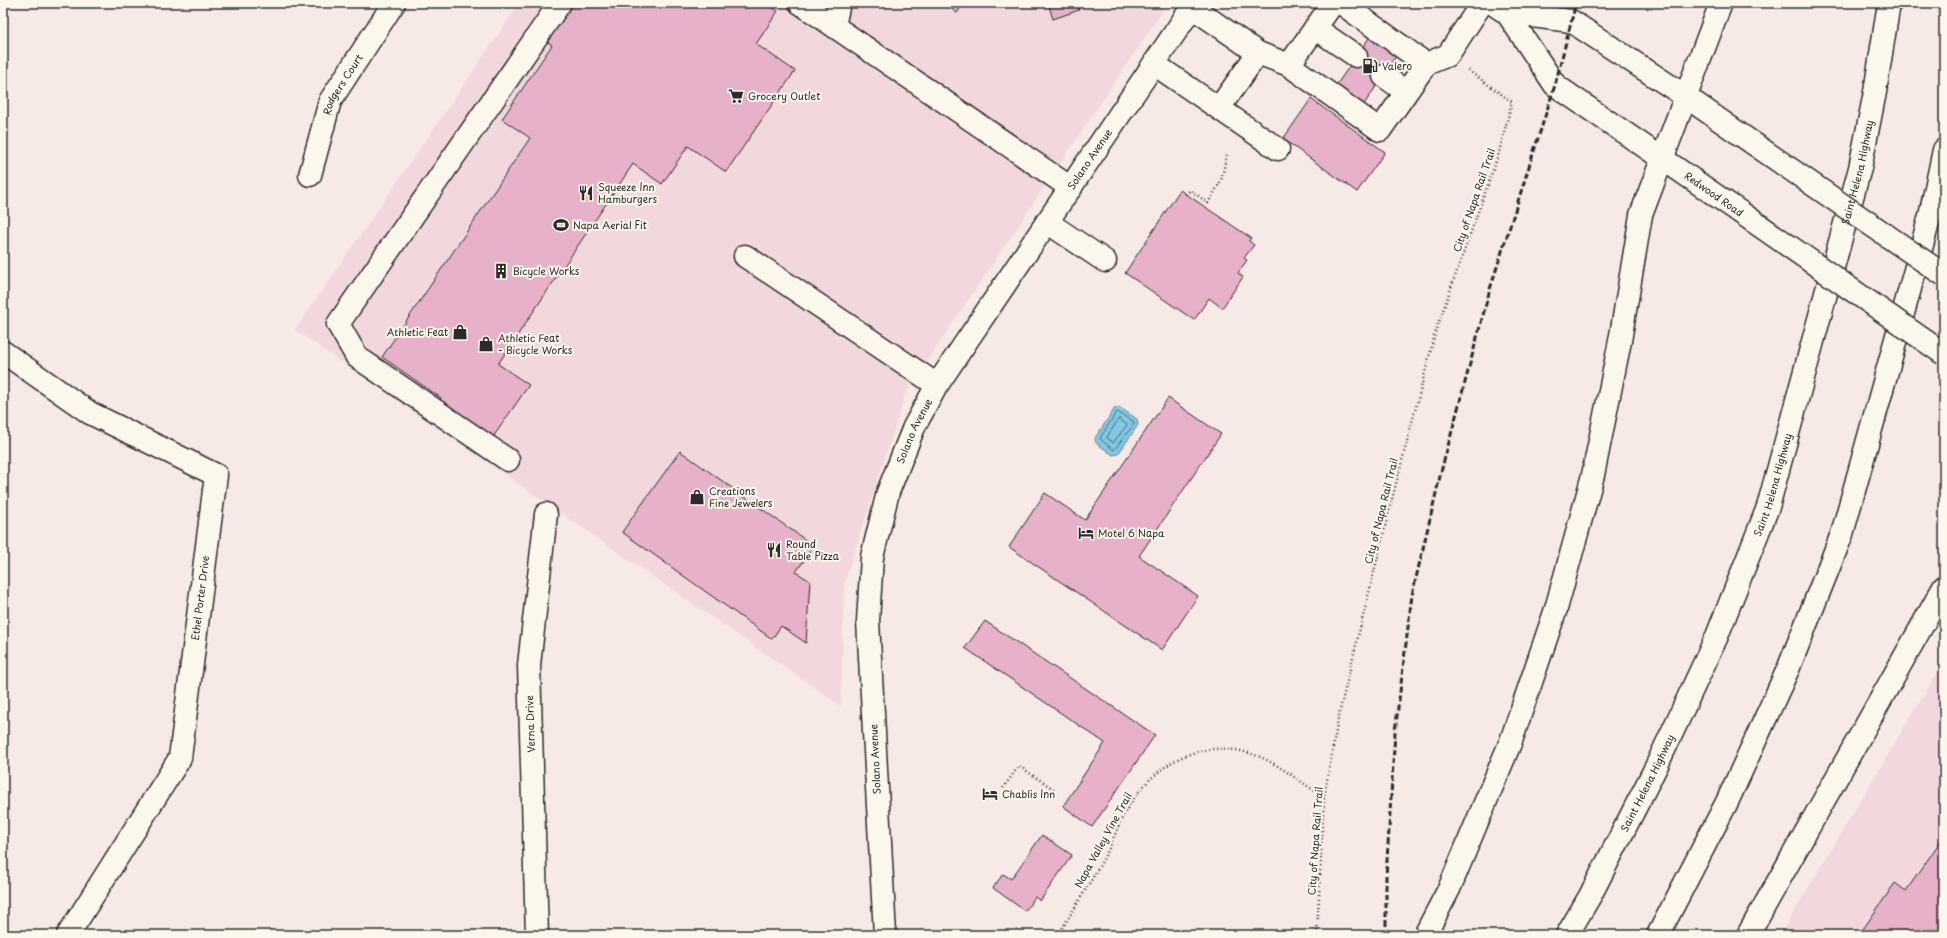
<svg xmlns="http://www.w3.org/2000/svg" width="1947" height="938" font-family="'Playpen Sans',sans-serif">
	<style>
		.built { fill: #f2d8dd }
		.water { fill: #82c7e3; stroke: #5f8999 }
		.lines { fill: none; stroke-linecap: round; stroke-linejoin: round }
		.shore { stroke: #4e6975; stroke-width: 1 }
		.building { fill: #e6b1c9; stroke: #2b2b2b }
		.minor-tunnel { stroke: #cec3c0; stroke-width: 22; stroke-dasharray: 22 11; stroke-linecap: butt }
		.minor-casing { stroke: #2b2b2b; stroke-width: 25 }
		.major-casing { stroke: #2b2b2b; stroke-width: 25 }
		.highway-casing { stroke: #2b2b2b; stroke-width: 25 }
		.path { stroke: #2b2b2b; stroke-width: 2.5; stroke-dasharray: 1 3; stroke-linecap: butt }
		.minor { stroke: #fbf7ec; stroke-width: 22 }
		.major { stroke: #fbf7ec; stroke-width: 22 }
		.highway { stroke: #fbf7ec; stroke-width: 22 }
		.rail { stroke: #2b2b2b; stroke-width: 3; stroke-dasharray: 6 3; stroke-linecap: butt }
		.major-bridge-casing { stroke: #2b2b2b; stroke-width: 25; stroke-linecap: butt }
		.major-bridge { stroke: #fbf7ec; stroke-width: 22 }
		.labels { text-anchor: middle; stroke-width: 4; stroke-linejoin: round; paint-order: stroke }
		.poi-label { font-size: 10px; fill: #2b2b2b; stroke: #fbf7ec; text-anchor: start }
		.street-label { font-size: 10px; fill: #2b2b2b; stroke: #fbf7ec }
	</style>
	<rect width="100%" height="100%" fill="#f7e9e5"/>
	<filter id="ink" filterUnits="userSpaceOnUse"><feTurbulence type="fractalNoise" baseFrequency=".025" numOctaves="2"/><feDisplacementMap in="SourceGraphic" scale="8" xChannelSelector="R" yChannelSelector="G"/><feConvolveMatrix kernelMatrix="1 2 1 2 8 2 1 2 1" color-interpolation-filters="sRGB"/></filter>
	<g filter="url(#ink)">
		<!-- built -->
		<g class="built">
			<path d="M520,3H1168L906,393L844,584L841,706L295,330Z"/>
			<path d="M1944,661V935H1780Z"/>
		</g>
		<!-- water -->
		<path class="water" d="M1119,407L1137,419L1138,425L1118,454L1113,455L1096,443L1095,438L1115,408Z"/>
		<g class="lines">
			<!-- shore -->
			<g class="shore">
				<path d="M1117,412L1133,421L1134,424L1114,450L1100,439Z"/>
				<path d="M1119,419L1127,425L1113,443L1107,438Z"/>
			</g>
		</g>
		<!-- building -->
		<g class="building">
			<path d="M563,3H765L778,11L756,44L795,71L726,172L688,146L662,184L633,164L498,364L529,385L491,440L437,403L441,398L382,357L530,138L502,119L552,45L540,37Z"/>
			<path d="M943,3H964L957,13Z"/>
			<path d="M1048,3H1077L1079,10L1053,19Z"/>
			<path d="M1373,32L1400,50L1363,106L1335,87Z"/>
			<path d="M1311,99L1385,152L1357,192L1283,139Z"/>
			<path d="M1180,190L1251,238L1249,241L1254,245L1244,258L1247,260L1238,273L1243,277L1222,308L1209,298L1194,320L1125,273Z"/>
			<path d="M1168,398L1221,434L1139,556L1198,596L1162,650L1009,547L1045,493L1085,520Z"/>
			<path d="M680,451L814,546L796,572L810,581L806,643L781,626L772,639L622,532Z"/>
			<path d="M985,621L1155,735L1092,827L1063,806L1105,743L965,648Z"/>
			<path d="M1042,835L1072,855L1040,901L1035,897L1025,911L993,888L1003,874L1011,879Z"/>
			<path d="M1944,836V935H1859L1895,883L1906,891Z"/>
		</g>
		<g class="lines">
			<!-- minor-tunnel -->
			<path class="minor-tunnel" d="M1356,56L1384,76"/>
			<!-- minor casing -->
			<g class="minor-casing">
				<g id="minor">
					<path d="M800,3L1071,188"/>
					<path d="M1341,3L1426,64"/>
					<path d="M1192,7L1258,53L1289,65L1380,130L1426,64L1448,55L1482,3"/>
					<path d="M834,26L839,3"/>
					<path d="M1315,28L1356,56"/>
					<path d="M1154,64L1278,149"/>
					<path d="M1289,65L1333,3"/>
					<path d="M1384,76L1406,92"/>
					<path d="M1219,108L1258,53"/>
					<path id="s1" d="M310,175L330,101L394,3"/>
					<path d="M1047,222L1105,261"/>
					<path d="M745,256L937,385"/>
					<path d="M3,352L90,413L216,475L180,758L68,935"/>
					<path d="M508,460L357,357L338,324L560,3"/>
					<path d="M537,935L529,665L546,514"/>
					<path id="s2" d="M885,935L868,621L872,557L888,492L914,427L937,385L1195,3"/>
				</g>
			</g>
			<!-- major casing -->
			<g class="major-casing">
				<g id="major">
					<path d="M1492,3L1507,13L1555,85L1740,212"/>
					<path d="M1507,13L1571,21L1685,96L1754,144"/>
				</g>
			</g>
			<!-- highway casing -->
			<g class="highway-casing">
				<g id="highway">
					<path d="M1425,935L1449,889L1511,741L1556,609L1593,475L1620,341L1641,215L1721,3"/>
					<path id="s3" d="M1567,935L1590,896L1656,767L1717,636L1768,507L1860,168L1875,92L1889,3"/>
					<path d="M1658,935L1727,802L1789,667L1842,534L1930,216L1944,150"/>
					<path d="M1748,935L1944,587"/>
				</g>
			</g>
			<!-- path -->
			<g class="path">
				<path d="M1186,195L1190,190L1208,203L1221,181L1227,155"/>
				<path d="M1003,788L1019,766L1055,790"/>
				<path d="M1058,935C1074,909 1090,883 1105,856C1114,840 1119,820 1130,804C1160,759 1206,735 1260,757C1282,766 1304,785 1324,797"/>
				<path d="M1317,935L1324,797L1339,714L1392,499L1436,330L1498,156L1512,102L1468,70"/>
			</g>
			<!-- minor -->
			<use href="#minor" class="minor"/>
			<!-- major -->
			<use href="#major" class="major"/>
			<!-- highway -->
			<use href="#highway" class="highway"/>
			<!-- rail -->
			<path class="rail" d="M1386,935V877L1395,732L1412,595L1441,472L1490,289L1555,85L1576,3"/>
			<!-- major-bridge casing -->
			<g class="major-bridge-casing">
				<g id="major-bridge">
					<path d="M1754,144L1944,275"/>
					<path d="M1740,212L1944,354"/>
				</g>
			</g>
			<!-- major-bridge -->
			<use href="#major-bridge" class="major-bridge"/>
		</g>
	</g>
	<!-- icons -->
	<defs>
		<g id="fuel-bare" transform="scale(1.2)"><path d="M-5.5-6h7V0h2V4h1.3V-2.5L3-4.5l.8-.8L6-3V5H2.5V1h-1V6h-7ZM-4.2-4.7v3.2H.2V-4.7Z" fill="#2b2b2b" stroke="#fbf7ec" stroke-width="2.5" paint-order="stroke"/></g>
		<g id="supermarket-bare" transform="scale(1.2)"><path d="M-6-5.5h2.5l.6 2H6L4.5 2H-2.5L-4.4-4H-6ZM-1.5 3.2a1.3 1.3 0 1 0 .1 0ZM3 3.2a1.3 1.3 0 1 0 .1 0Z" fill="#2b2b2b" stroke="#fbf7ec" stroke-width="2.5" paint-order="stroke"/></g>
		<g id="restaurant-bare" transform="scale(1.2)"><path d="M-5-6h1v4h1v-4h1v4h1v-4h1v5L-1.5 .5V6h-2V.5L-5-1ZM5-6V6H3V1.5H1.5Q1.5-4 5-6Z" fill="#2b2b2b" stroke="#fbf7ec" stroke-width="2.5" paint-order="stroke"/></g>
		<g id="stadium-bare" transform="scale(1.2)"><path d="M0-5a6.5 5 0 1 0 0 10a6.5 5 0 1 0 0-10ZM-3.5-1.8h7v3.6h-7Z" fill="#2b2b2b" stroke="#fbf7ec" stroke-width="2.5" paint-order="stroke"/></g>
		<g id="building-bare" transform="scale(1.2)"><path d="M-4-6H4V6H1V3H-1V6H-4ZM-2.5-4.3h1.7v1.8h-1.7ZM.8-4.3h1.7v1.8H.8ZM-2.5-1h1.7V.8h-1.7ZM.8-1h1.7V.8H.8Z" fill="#2b2b2b" stroke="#fbf7ec" stroke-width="2.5" paint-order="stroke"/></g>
		<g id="shop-bare" transform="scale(1.2)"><path d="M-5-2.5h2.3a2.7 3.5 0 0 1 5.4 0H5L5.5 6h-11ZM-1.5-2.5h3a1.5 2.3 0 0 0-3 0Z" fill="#2b2b2b" stroke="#fbf7ec" stroke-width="2.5" paint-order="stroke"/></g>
		<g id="hotel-bare" transform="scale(1.2)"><path d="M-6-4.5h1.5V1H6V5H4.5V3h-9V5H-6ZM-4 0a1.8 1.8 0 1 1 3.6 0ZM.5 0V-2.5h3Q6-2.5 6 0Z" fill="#2b2b2b" stroke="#fbf7ec" stroke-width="2.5" paint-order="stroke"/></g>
	</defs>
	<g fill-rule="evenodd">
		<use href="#fuel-bare" x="1370" y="66"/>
		<use href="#supermarket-bare" x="736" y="96"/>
		<use href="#restaurant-bare" x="586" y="193"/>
		<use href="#stadium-bare" x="561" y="225"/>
		<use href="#building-bare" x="501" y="271"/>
		<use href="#shop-bare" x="460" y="332"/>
		<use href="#shop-bare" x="486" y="344"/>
		<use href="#shop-bare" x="697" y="497"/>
		<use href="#hotel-bare" x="1086" y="533"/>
		<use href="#restaurant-bare" x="774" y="550"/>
		<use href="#hotel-bare" x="990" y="794"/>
	</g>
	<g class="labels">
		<!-- poi labels -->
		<g class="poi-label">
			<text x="1382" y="70">Valero</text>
			<text x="748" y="100">Grocery Outlet</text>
			<text x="598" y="191">Squeeze Inn<tspan x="598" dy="12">Hamburgers</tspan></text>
			<text x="573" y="229">Napa Aerial Fit</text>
			<text x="513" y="275">Bicycle Works</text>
			<text x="448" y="336" text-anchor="end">Athletic Feat</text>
			<text x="498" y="342">Athletic Feat<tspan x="498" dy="12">- Bicycle Works</tspan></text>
			<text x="709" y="495">Creations<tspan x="709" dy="12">Fine Jewelers</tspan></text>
			<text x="1098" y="537">Motel 6 Napa</text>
			<text x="786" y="548">Round<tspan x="786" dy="12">Table Pizza</tspan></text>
			<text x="1002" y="798">Chablis Inn</text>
		</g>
		<!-- street labels -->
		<g class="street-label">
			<text dy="4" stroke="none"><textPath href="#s1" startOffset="97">Rodgers Court</textPath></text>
			<text dy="4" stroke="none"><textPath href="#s2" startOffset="836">Solano Avenue</textPath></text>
			<text dy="4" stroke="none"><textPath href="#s3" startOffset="820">Saint Helena Highway</textPath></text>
			<text transform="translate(1714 194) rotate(35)" y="4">Redwood Road</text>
			<text transform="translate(1474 200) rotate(-71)" y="4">City of Napa Rail Trail</text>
			<text dy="4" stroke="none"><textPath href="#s2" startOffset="512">Solano Avenue</textPath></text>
			<text dy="4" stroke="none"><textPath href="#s3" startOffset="496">Saint Helena Highway</textPath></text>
			<text transform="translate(1381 511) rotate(-76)" y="4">City of Napa Rail Trail</text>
			<text transform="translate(200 598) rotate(-83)" y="4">Ethel Porter Drive</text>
			<text transform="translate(530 724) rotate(-92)" y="4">Verna Drive</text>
			<text transform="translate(875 759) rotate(-93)" y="4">Solano Avenue</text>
			<text dy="4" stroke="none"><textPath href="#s3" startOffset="172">Saint Helena Highway</textPath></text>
			<text transform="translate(1103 840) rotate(-61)" y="4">Napa Valley Vine Trail</text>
			<text transform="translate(1315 841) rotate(-86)" y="4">City of Napa Rail Trail</text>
		</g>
	</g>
	<!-- margin -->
	<rect width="1947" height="938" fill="none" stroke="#fbf7ec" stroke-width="16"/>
	<rect x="8" y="8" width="1931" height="922" fill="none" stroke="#2b2b2b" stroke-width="1.5" filter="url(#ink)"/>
</svg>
